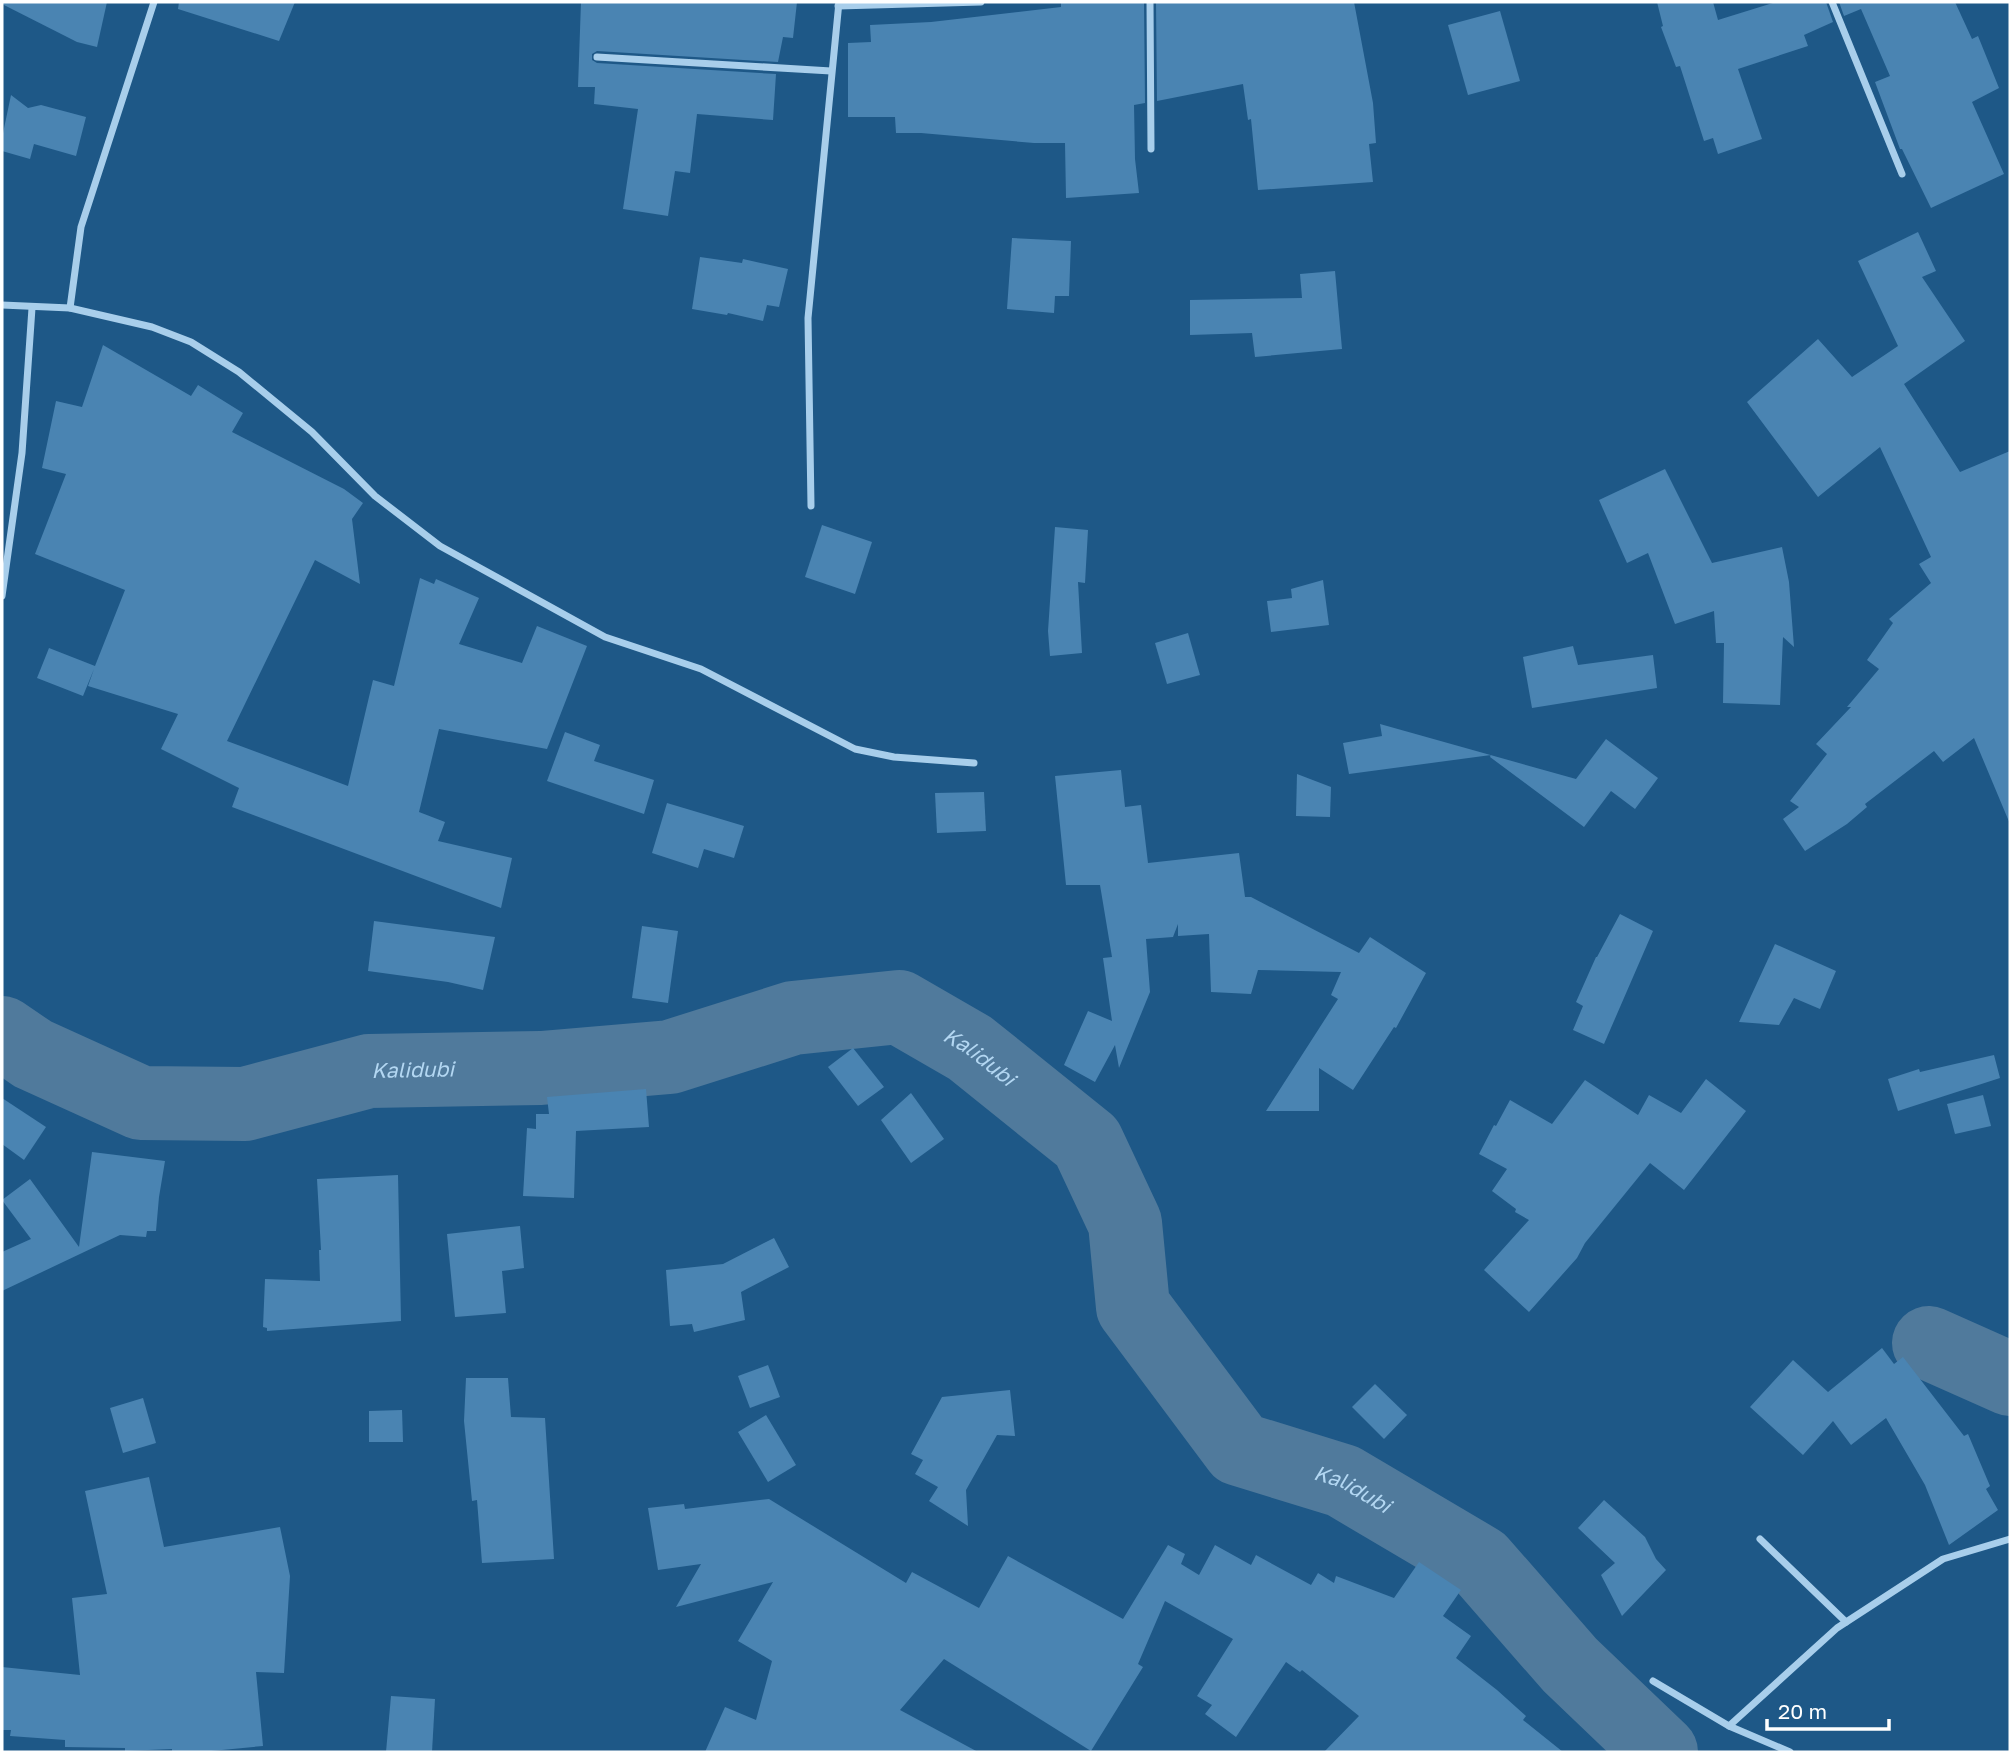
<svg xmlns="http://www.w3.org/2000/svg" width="2012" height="1754" font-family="'Golos Text',sans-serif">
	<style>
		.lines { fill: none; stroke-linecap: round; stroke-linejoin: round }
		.river { stroke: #507a9c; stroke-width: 74 }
		.building { fill: #4a84b2 }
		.minor { stroke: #a8ceeb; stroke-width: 7 }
		.labels { text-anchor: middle; stroke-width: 5; stroke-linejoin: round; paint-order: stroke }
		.water-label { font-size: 21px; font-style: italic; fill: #b3d7f2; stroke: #1e5887 }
	</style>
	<rect width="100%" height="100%" fill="#1e5887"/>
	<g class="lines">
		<!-- river -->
		<g class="river">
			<path id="s1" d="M2,1033L33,1054L141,1103L245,1104L369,1071L541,1068L670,1057L793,1018L899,1007L970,1048L1087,1142L1125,1223L1133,1307L1239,1449L1343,1481L1480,1562L1570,1665L1661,1752"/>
			<path d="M1929,1343L2010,1379"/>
		</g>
	</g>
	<!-- building -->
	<g class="building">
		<path d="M2,2H107L97,47L77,42L2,4Z"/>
		<path d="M179,2H295L279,41L178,9Z"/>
		<path d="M581,2H797L793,38L783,37L778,62L597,51L592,54V60L597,63L776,74L773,120L697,114L690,173L675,171L668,216L623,209L638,109L594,104L595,87H578Z"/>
		<path d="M1061,2H1144L1145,103L1134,105L1135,159L1139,193L1066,198L1065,143H1034L921,133H896L895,117H848V43L871,42L870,25L931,22L1061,7Z"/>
		<path d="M1156,2H1354L1373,103L1376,143L1369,144L1373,182L1258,190L1251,119L1248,120L1243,84L1157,101Z"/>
		<path d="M1657,2H1713L1718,20L1776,2H1826L1833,22L1804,35L1808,46L1738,69L1762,139L1718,154L1713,138L1704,141L1680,66L1676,67L1661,27L1663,26Z"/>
		<path d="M1839,2H1955L1972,39L1978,36L1999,88L1972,102L2004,174L1931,208L1902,149H1900L1875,82L1890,76L1861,9L1844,16Z"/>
		<path d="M1500,11L1520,81L1468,95L1448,25Z"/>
		<path d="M11,95L28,108L41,105L86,117L76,156L34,144L30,159L2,151V138Z"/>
		<path d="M1918,232L1936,271L1922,277L1965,341L1904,384L1960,472L2010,451V824L1974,738L1943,762L1934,751L1865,804L1867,807L1847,824L1805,851L1783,819L1799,807L1790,801L1827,754L1816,744L1851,707H1847L1879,669L1867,660L1893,623L1889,619L1931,583L1919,564L1931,557L1880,447L1818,497L1747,402L1818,339L1852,377L1898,346L1858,261Z"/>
		<path d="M1012,238L1071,241L1069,296H1055L1054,313L1007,309Z"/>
		<path d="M700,257L742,263L743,259L788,269L779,307L767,305L763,321L728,313L727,315L692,309Z"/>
		<path d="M1335,271L1342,349L1255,357L1252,333L1190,335V300L1302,298L1300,274Z"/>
		<path d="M103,345L191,396L198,385L243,413L232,432L344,489L363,503L352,519L360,584L315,560L227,741L348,786L373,680L394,686L420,578L434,584L436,579L479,598L459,644L522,663L537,626L587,646L547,749L439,729L419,812L445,822L438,841L512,858L501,908L232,807L239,788L161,749L178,714L88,686L94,669L83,696L37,678L49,648L95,666L125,590L35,554L66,474L42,468L56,401L82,407Z"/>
		<path d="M1665,469L1712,563L1782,547L1789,582L1794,647L1783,637L1780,705L1723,703L1724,643H1716L1714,611L1675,624L1648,553L1627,563L1599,500Z"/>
		<path d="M822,525L872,542L855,594L805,577Z"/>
		<path d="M1055,527L1088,530L1085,583L1078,582L1082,653L1050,656L1048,631Z"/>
		<path d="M1323,580L1329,625L1271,632L1267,601L1292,598L1291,589Z"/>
		<path d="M1188,633L1200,675L1167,684L1155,643Z"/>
		<path d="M1573,646L1578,665L1653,655L1657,688L1532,708L1523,657Z"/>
		<path d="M1380,724L1576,779L1606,739L1658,778L1635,809L1611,791L1584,827L1490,757L1491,755L1349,774L1343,743L1382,736Z"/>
		<path d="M565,732L600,745L594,761L654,780L644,814L547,781Z"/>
		<path d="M1121,770L1125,807L1141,805L1148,863L1239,853L1245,897H1251L1359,953L1370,937L1426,973L1396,1028L1394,1027L1353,1090L1319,1068V1111H1266L1338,999L1331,995L1341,972L1258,970L1251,994L1211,992L1209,934L1178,936V924L1173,937L1146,939L1150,992L1119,1068L1115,1045L1095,1082L1064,1065L1088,1011L1112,1021L1103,958L1112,957L1100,885H1066L1055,776Z"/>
		<path d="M1297,774L1331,787L1330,817L1296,816Z"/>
		<path d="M984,792L986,831L937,833L935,793Z"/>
		<path d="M667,803L744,826L734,858L704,849L698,868L652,853Z"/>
		<path d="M1620,914L1653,931L1604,1044L1573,1030L1583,1006L1576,1002L1596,957H1597Z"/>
		<path d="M374,921L495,937L483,990L448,982L368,971Z"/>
		<path d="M642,926L678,931L668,1003L632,998Z"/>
		<path d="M1775,944L1836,971L1820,1009L1794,998L1779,1025L1739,1022Z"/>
		<path d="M853,1048L884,1087L858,1106L828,1067Z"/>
		<path d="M1994,1055L2000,1078L1898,1111L1888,1079L1919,1069L1920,1072Z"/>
		<path d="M1706,1079L1746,1111L1684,1190L1650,1163L1585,1243L1577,1258L1529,1312L1484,1270L1529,1220L1515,1212L1516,1209L1492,1191L1507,1169L1479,1154L1494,1125L1496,1126L1510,1100L1552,1124L1585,1080L1638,1115L1649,1095L1681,1113Z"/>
		<path d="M646,1089L649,1127L576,1131L574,1198L523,1196L527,1128L536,1129V1114H549L547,1097Z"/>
		<path d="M911,1093L944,1139L911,1163L881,1120Z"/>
		<path d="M1983,1095L1991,1126L1955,1134L1947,1104Z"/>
		<path d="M2,1098L46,1127L24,1160L2,1144Z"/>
		<path d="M92,1152L165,1161L159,1197L156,1231H147L146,1237L120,1235L2,1291V1252L31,1239L2,1200L30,1179L79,1247Z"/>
		<path d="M398,1175L401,1321L267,1331V1328L263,1327L265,1279L320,1281L319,1250H321L317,1179Z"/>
		<path d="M520,1226L524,1268L502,1271L506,1313L455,1317L447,1234Z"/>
		<path d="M774,1238L789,1267L741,1292L745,1320L694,1332L692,1324L670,1326L666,1270L723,1264Z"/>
		<path d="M1882,1348L1894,1364L1903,1357L1964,1436L1968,1434L1990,1486L1986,1489L1998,1510L1949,1545L1925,1485L1886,1418L1851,1445L1833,1421L1803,1455L1750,1407L1793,1360L1828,1392Z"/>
		<path d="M768,1365L780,1397L750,1408L738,1376Z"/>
		<path d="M466,1378H508L511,1417L545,1418L554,1559L482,1563L477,1500L472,1501L464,1421Z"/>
		<path d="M1375,1384L1407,1415L1384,1439L1352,1407Z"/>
		<path d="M1010,1390L1015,1436L997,1435L966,1490L968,1526L929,1501L938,1487L915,1474L923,1460L911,1454L942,1397Z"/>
		<path d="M143,1398L156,1443L123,1453L110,1408Z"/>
		<path d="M402,1410L403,1442H369V1411Z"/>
		<path d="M766,1415L796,1465L768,1482L738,1432Z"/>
		<path d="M149,1477L164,1547L280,1527L290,1576L284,1673L256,1672L263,1746L201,1752H172V1749L125,1751V1748L65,1747V1740L10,1736L11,1730H2V1667L80,1675L72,1598L107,1594L85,1491Z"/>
		<path d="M769,1499L906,1583L912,1572L979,1608L1008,1556L1123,1619L1168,1545L1185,1554L1181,1564L1199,1575L1215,1545L1251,1565L1256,1555L1311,1585L1318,1573L1334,1583L1336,1576L1394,1598L1419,1562L1461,1590L1443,1616L1471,1636L1456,1658L1497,1690L1526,1716L1523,1720L1563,1752H1324L1359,1716L1302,1670L1300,1672L1286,1662L1236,1737L1205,1714L1212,1705L1197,1696L1233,1639L1165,1601L1138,1664L1143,1667L1091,1751L944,1659L900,1710L978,1752H705L725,1707L756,1720L772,1661L738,1641L773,1582L676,1607L701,1564L658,1570L648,1508L684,1504L685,1509Z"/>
		<path d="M1604,1500L1645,1537L1656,1559L1666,1570L1622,1616L1601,1575L1615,1563L1578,1528Z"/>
		<path d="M391,1696L435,1699L432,1752H386Z"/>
	</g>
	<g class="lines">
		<!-- minor -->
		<g class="minor">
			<path d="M1150,2L1151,149"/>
			<path d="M1832,2L1902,174"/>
			<path d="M838,6L981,2"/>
			<path d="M597,57L831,71"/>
			<path d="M2,305L70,308L81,227L154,2"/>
			<path d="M70,308L152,327L191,342L239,372L312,432L375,496L440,546L605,637L701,669L855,749L894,757L974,763"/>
			<path d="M811,506L808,318L839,2"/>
			<path d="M2,596L22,453L32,308"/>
			<path d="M1760,1539L1846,1622"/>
			<path d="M1653,1681L1729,1726L1790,1752"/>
			<path d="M1729,1726L1837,1628L1943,1559L2010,1539"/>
		</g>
	</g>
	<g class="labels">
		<!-- water labels -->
		<g class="water-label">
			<text dy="7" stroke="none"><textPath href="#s1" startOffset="1020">Kalidubi</textPath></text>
			<text dy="7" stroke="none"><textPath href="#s1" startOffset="432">Kalidubi</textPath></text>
			<text dy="7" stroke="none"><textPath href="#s1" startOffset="1629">Kalidubi</textPath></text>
		</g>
	</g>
	<!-- border -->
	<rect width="2012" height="1754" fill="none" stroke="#ffffff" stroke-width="7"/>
	<!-- scale -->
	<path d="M1767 1719v10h122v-10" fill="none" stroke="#ffffff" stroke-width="3.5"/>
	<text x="1778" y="1719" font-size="21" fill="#ffffff" stroke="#1e5887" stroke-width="5" paint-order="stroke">20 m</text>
</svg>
